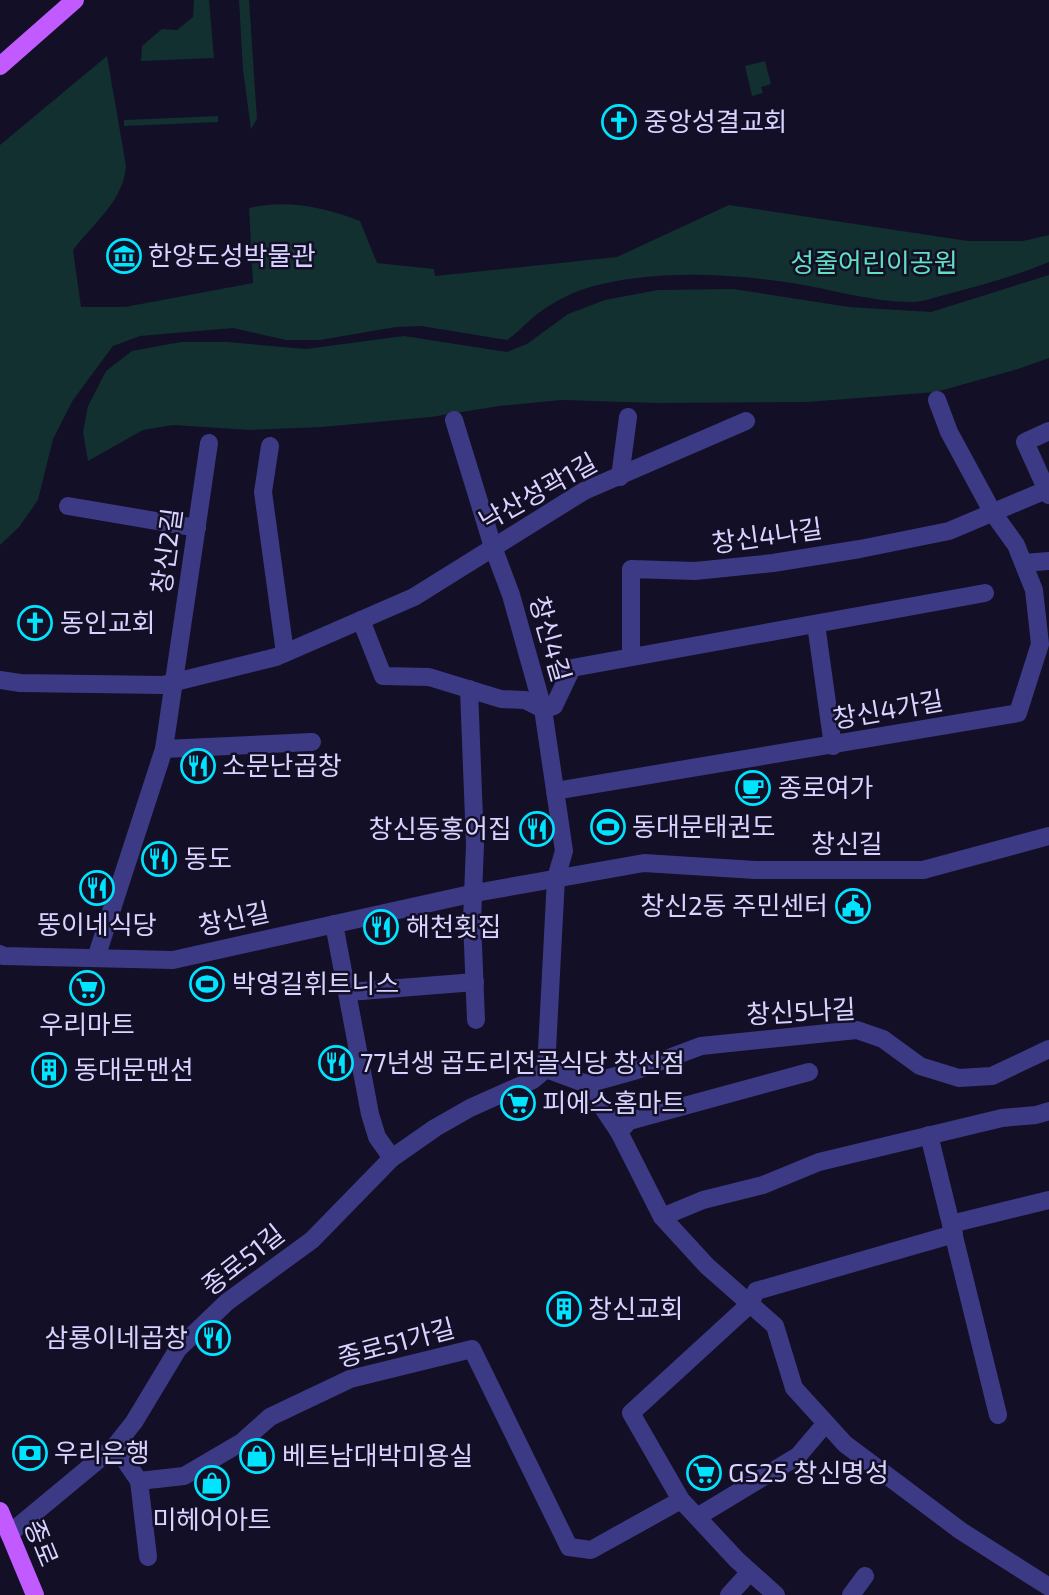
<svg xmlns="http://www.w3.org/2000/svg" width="1049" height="1595" font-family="'Exo 2','Noto Sans KR',sans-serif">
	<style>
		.green { fill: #12302f }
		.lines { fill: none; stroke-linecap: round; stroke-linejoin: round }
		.street { stroke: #3d3a85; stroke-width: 18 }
		.primary { stroke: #c25bff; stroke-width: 18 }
		.labels { text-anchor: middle; stroke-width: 5; stroke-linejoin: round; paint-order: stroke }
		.poi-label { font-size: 26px; fill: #d9d4ff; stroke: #130f26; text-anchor: start }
		.park-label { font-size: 26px; fill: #5fe0c0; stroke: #130f26 }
		.street-label { font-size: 26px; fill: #d9d4ff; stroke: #130f26 }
	</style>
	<rect width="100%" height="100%" fill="#130f26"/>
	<!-- green -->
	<g class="green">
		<path d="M194,0H209L214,58L141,61L142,46L162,29L177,30L193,17Z"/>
		<path d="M239,0H249L257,119L251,129L243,70Z"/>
		<path d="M107,56L126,166C124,200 93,224 73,250L81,307H125L253,283L249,208C286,199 325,207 360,221L377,263L434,269L435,276L617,257L729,205L968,241H1023L1049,235V262C1016,276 982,285 948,294C936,297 923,302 912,302C871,302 831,289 792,283C727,273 644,269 581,290C562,297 541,309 527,323C520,329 515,335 507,340L421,326L396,327L320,340H286L233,328L140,336L113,346L73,400L53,439L38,500L19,527L0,545V145Z"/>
		<path d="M765,61L771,84L761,87L763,93L752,96L745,66Z"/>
		<path d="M218,116V122L124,126V120Z"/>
		<path d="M1049,275V358L1018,369L936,392L807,402L658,403L561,400L499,406L431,417L322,427L250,430L173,425L143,430L88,461L83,432L88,406L106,371L132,351L181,342H227L306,349L404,336L507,352L527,344L568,314L605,300L658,290L733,289L849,307L931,312Z"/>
	</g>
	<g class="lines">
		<!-- street -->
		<g class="street">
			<path d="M454,420L493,547L511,595L543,709L564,851L556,878L546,1069L587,1084L619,1132L662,1217L707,1266L775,1326L794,1388L845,1444L961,1531L1049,1587"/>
			<path d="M1049,431L1025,442L1049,495"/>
			<path d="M270,446L263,492L285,653"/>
			<path d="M620,477L628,417"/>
			<path d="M68,506L197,528"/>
			<path d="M1024,563L1049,561"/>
			<path d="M361,620L383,676L429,677L501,699L525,700L543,709L554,706L572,668L985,593"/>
			<path d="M816,624L833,746"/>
			<path d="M631,657V569L695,571L773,563L860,549L949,531L1046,490"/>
			<path d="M0,680L20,683L163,685L276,657L414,597L584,491L746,421"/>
			<path d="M469,689L475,845L472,920L476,1020"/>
			<path d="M164,749L312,742"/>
			<path d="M555,791L1018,713L1040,644L1034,590L1016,545L993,513L949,432L937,400"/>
			<path d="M334,924L370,1114L377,1137L392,1158"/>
			<path d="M0,954L3,956L173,960L475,893L644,863L755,870H923L1049,836"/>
			<path d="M96,958L164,749L209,443"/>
			<path d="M349,992L475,982"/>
			<path d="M587,1084L637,1070L701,1046L857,1030L883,1039L920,1066L959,1078L992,1076L1049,1049"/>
			<path d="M619,1132L629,1121L809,1072"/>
			<path d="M929,1135L998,1415"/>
			<path d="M662,1217L703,1200L763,1185L819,1162L1002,1118L1036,1115L1049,1111"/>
			<path d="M951,1224L1049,1200"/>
			<path d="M115,1446L139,1481L148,1557"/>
			<path d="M139,1481L184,1476L242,1442L270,1417L350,1379L472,1349L569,1547L591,1550L681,1500"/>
			<path d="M697,1517L798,1456L826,1423"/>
			<path d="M9,1534L115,1446L134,1422L178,1349L227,1302L312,1240L392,1158L435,1128L470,1108L533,1080L546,1069"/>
			<path d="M729,1595L750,1572"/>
			<path d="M776,1595L737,1560L681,1500L631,1413L750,1304L756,1291L954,1234"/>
			<path d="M851,1595L865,1576"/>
		</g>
		<!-- primary -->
		<g class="primary">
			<path d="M0,66L75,0"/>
			<path d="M0,1511L35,1595"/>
		</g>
	</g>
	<!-- icons -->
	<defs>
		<g id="church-ring" transform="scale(1.75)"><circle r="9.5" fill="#130f26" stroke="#00e5ff" stroke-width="1.5"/><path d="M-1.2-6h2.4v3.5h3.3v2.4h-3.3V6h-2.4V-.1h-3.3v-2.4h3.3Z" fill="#00e5ff"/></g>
		<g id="museum-ring" transform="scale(1.75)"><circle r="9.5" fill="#130f26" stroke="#00e5ff" stroke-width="1.5"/><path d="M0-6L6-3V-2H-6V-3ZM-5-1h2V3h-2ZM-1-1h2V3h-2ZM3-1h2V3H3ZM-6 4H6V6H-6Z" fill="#00e5ff"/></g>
		<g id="restaurant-ring" transform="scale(1.75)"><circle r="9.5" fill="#130f26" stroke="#00e5ff" stroke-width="1.5"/><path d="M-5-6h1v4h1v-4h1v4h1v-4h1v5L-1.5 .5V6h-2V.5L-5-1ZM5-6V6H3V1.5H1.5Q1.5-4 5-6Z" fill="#00e5ff"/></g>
		<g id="cafe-ring" transform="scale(1.75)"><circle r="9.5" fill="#130f26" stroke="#00e5ff" stroke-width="1.5"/><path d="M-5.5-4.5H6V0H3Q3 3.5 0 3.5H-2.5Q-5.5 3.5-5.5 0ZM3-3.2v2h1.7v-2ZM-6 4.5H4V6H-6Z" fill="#00e5ff"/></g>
		<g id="stadium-ring" transform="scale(1.75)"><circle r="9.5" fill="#130f26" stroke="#00e5ff" stroke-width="1.5"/><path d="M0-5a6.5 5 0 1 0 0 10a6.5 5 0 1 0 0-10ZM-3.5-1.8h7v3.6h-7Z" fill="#00e5ff"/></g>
		<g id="civic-ring" transform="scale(1.75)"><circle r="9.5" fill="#130f26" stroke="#00e5ff" stroke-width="1.5"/><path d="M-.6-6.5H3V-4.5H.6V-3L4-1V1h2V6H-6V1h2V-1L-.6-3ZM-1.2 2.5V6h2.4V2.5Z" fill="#00e5ff"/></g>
		<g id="supermarket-ring" transform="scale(1.75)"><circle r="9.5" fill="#130f26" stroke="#00e5ff" stroke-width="1.5"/><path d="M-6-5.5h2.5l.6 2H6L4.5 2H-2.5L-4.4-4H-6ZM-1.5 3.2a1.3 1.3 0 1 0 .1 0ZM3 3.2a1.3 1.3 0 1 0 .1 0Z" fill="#00e5ff"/></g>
		<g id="building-ring" transform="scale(1.75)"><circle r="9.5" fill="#130f26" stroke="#00e5ff" stroke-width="1.5"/><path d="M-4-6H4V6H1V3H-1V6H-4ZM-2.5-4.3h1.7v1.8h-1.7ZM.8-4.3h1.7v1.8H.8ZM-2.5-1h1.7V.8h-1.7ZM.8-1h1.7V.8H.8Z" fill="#00e5ff"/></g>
		<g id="bank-ring" transform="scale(1.75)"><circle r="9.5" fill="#130f26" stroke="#00e5ff" stroke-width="1.5"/><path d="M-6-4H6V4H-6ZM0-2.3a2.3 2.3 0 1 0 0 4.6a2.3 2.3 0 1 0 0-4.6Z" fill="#00e5ff"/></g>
		<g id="shop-ring" transform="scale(1.75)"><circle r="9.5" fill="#130f26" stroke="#00e5ff" stroke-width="1.5"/><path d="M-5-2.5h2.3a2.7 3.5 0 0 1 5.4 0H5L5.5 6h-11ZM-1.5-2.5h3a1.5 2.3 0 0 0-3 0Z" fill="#00e5ff"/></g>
	</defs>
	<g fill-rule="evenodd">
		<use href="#church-ring" x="619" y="122"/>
		<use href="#museum-ring" x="124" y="256"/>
		<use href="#church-ring" x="35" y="623"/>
		<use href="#restaurant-ring" x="198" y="766"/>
		<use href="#cafe-ring" x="753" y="788"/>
		<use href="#stadium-ring" x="608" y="827"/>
		<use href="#restaurant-ring" x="537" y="829"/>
		<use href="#restaurant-ring" x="159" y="859"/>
		<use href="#restaurant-ring" x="97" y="888"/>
		<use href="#civic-ring" x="853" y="906"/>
		<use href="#restaurant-ring" x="381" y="927"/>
		<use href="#stadium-ring" x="207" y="984"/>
		<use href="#supermarket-ring" x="87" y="988"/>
		<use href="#restaurant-ring" x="336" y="1063"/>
		<use href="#building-ring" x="49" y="1070"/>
		<use href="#supermarket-ring" x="518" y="1103"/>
		<use href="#building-ring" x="564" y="1309"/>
		<use href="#restaurant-ring" x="213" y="1338"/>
		<use href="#bank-ring" x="30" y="1453"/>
		<use href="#shop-ring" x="257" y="1456"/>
		<use href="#supermarket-ring" x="704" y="1473"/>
		<use href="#shop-ring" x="212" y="1483"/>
	</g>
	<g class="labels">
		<!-- poi labels -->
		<g class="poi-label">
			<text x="644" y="131">중앙성결교회</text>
			<text x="148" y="265">한양도성박물관</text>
			<text x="60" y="632">동인교회</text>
			<text x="222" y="775">소문난곱창</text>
			<text x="778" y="797">종로여가</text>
			<text x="632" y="836">동대문태권도</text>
			<text x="512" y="838" text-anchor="end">창신동홍어집</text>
			<text x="184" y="868">동도</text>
			<text x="828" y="915" text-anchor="end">창신2동 주민센터</text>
			<text x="97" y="934" text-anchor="middle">뚱이네식당</text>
			<text x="406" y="936">해천횟집</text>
			<text x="232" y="993">박영길휘트니스</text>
			<text x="87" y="1034" text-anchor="middle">우리마트</text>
			<text x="360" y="1072">77년생 곱도리전골식당 창신점</text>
			<text x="74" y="1079">동대문맨션</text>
			<text x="542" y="1112">피에스홈마트</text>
			<text x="588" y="1318">창신교회</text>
			<text x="188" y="1347" text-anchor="end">삼룡이네곱창</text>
			<text x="54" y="1462">우리은행</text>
			<text x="282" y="1465">베트남대박미용실</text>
			<text x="728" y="1482">GS25 창신명성</text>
			<text x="212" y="1529" text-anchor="middle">미헤어아트</text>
		</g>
		<!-- park labels -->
		<g class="park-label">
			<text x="874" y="272">성줄어린이공원</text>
		</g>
		<!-- street labels -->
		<g class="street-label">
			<text transform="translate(538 492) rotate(-29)" y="9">낙산성곽1길</text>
			<text transform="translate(767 536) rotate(-8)" y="9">창신4나길</text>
			<text transform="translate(167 551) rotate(-82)" y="9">창신2길</text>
			<text transform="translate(550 639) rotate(74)" y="9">창신4길</text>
			<text transform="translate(888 710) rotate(-10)" y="9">창신4가길</text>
			<text x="847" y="853">창신길</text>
			<text transform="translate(234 919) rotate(-12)" y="9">창신길</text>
			<text transform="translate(801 1012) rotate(-3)" y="9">창신5나길</text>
			<text transform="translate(243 1260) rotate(-38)" y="9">종로51길</text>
			<text transform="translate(396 1343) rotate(-15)" y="9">종로51가길</text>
			<text transform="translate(41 1543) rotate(68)" y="9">종로</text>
		</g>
	</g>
</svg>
